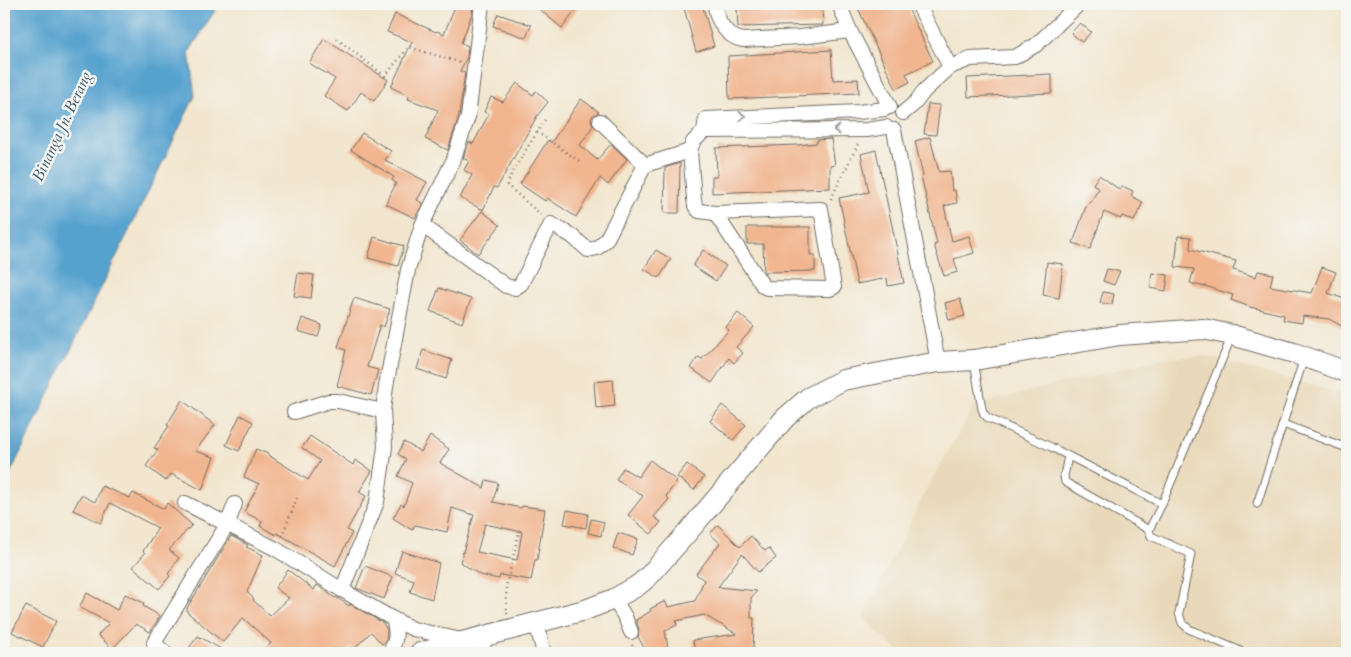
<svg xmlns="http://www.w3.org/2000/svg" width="1351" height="657" font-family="Cardo,serif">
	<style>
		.built { fill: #e9d9ba }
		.water { fill: #57a2cf; stroke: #41667d }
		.building { fill: #f1b58f; fill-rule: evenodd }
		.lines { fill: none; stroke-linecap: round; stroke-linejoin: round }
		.service-casing { stroke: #716c64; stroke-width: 9 }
		.minor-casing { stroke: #716c64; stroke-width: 16 }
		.secondary-casing { stroke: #716c64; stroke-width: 22 }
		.path { stroke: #716c64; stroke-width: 2.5; stroke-dasharray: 1 4; stroke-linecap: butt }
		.service { stroke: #fff; stroke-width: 7 }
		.minor { stroke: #fff; stroke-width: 14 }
		.secondary { stroke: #fff; stroke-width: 20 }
		.oneway { stroke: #a0a0a0 }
		.labels { text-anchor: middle; stroke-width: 5; stroke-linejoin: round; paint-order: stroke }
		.water-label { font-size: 16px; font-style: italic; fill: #3d5b6d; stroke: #f6f6f2 }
	</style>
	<rect width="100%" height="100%" fill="#f6f6f2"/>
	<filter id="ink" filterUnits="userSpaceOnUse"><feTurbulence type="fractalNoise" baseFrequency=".02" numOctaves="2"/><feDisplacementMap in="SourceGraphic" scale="10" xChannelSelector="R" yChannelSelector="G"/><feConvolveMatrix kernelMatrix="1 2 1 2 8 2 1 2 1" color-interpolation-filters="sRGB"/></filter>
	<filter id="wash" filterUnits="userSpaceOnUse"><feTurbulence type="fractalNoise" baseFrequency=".0096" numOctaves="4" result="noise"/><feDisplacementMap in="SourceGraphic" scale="20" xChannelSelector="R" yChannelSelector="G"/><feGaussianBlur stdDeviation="1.12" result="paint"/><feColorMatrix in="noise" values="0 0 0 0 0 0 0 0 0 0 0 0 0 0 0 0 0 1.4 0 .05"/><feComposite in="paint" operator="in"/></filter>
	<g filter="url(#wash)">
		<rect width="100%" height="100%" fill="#f2e6cf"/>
		<!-- built -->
		<path class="built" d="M1205,356L1347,395V653H901L863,618L927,488L975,405L1159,359Z"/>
		<!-- water -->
		<path class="water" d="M4,4H219L189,52L195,96L4,486Z"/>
		<g id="blocks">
			<!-- building -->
			<g class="building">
				<path d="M456,4H473L472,14L461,43L468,46L467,57L460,71L465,73L459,115L448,150L425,139L438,110L408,99L409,96L391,87L412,42L387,32L395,14L436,32L437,31L444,34Z"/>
				<path d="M533,4H581L562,28Z"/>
				<path d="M683,4H702L714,46L696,52Z"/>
				<path d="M856,4H906L933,61L906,74L910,82L896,89Z"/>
				<path d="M822,8L823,25L738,27L737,9Z"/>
				<path d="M498,14L531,25L526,38L493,26Z"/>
				<path d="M1080,23L1091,32L1082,42L1071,33Z"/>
				<path d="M324,39L388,80L374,101L361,92L348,111L324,96L335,79L309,63Z"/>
				<path d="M831,50L833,80L858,79L859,93L729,99L728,56Z"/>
				<path d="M1052,74V93L968,97L967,78Z"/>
				<path d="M517,83L533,95L536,91L548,102L537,116L497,188L494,187L483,210L460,198L472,175L464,170L469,161L463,158L469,142L473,144L489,114L484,112L491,97L503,102Z"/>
				<path d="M581,99L599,112L593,115L591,119L593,126L580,145L597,160L611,144L627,159L608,185L600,178L576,217L547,198L545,201L520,184L548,140L551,143Z"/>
				<path d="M928,104L940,105L936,135L924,134Z"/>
				<path d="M362,133L391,151L385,160L427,182L417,200L423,203L415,218L386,204L396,183L392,180L394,177L351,150Z"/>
				<path d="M930,137L939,172L950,171L952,191L955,190L957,203L944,206L952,241L969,236L974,253L954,259L958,272L944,276L934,245L937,244L921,176H923L915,141Z"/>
				<path d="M831,139L835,165L830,166V188L712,193V177H717L716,148L797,145L817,143V140Z"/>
				<path d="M876,150L904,283L888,286L887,278L857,284L839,198L869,192L861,154Z"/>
				<path d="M680,163L679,213H664L665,168Z"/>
				<path d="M1099,175L1120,190L1122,186L1133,191L1131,196L1143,202L1134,221L1122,216L1121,219L1104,212L1090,249L1073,243L1085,209L1099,189L1093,184Z"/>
				<path d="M482,211L500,225L478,254L460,240Z"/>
				<path d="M747,227H810V255H815V271L764,272L763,244H747Z"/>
				<path d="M1178,236L1191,237L1190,249L1236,261L1233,270L1256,277L1258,271L1273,274L1270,286L1312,293L1322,267L1336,272L1328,293L1347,300V329L1329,319L1303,316L1302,323L1283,320L1284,315L1250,307L1231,300L1233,295L1205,286V287L1190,283L1194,269L1175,267Z"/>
				<path d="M374,237L404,246L398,266L368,258Z"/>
				<path d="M656,250L671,259L659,278L644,269Z"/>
				<path d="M703,250L726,266L716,281L693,266Z"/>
				<path d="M1047,262L1063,264L1059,298L1043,295Z"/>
				<path d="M1107,269L1120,271L1114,285L1103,281Z"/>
				<path d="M298,273L314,275L311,298L294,296Z"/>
				<path d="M1152,273L1168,275L1166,291L1150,288Z"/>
				<path d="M439,288L471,299L462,323L430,311Z"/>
				<path d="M1103,292L1114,294L1112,304L1100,303Z"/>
				<path d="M354,298L390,309L384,327L380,325L367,367L378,370L371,395L337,386L346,350L338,347Z"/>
				<path d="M960,299L965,316L949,320L945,303Z"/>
				<path d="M738,313L754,327L736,347L743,353L734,363L729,358L712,383L691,368L698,357L702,359L729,330L726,327Z"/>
				<path d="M302,318L322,325L318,337L298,331Z"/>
				<path d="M423,350L452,360L446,379L417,369Z"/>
				<path d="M613,380L615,406L596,408L594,382Z"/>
				<path d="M182,400L215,425L195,451L214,457L202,490L171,474L166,481L146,466L158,450L154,448L169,426L167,425Z"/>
				<path d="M722,405L746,425L733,440L710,421Z"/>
				<path d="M240,415L253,422L239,451L226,445Z"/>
				<path d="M310,436L353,465L355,460L372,471L359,492L366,496L347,530L352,533L335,566L277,533L276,535L260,526L262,521L244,512L259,484L244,477L256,449L268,454V455L308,480L320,461L302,448Z"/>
				<path d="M430,436L449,449L440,463L484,488L486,480L498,483L493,502L521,508L522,506L545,509L537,560H535L531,580L500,575L499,579L480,575L460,562L474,515L452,508L447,532L415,525L412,530L393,518L401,504L404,506L412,483L398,476L406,459L398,454L404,442L421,452ZM485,524L522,532L517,560L477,552Z"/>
				<path d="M650,460L677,481L666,496L669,499L654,517L661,522L651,534L628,515L643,496L616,480L623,468L638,477Z"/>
				<path d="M687,464L704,477L694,490L677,477Z"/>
				<path d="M102,486L130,498L133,493L164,509L167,503L192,525L169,550L179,558L168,574L170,576L159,589L133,567L145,553L143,551L158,528L110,503L101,523L73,510L81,495L95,502Z"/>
				<path d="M567,510L588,514L586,528L564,524Z"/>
				<path d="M591,519L604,522L601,536L588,533Z"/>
				<path d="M718,525L740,547L751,536L765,551L769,548L776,558L758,572L742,554L718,587L757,591L751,598V618H754L753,653H695L693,640L737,634L704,615L676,621L677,625L665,631L669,653H647L638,637L639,629L636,620L651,611L650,609L665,601L668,607L695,601L704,580L696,574L720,543L710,534Z"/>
				<path d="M618,533L638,539L632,555L613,548Z"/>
				<path d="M231,536L248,545L246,547L263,555L247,592L254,599L253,600L270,616L289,598L275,588L288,570L314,590L317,585L335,598L336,597L349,606L350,604L383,623L387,630L386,641L382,644L371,632L354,649L351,647L343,653H261L271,643L243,618L223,642L187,612V608Z"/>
				<path d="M402,551L439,563L432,599L410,592L414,580L395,573Z"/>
				<path d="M365,566L393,577L384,599L356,588Z"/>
				<path d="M87,593L117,610L125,594L144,603L143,606L160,616L150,632L136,624L112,649L98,635L109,623L79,607Z"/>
				<path d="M26,606L56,621L43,647L12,632Z"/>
				<path d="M198,636L228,653H185Z"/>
			</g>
		</g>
	</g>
	<g filter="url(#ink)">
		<use href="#blocks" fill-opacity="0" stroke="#716c64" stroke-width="1"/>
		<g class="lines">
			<!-- service casing -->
			<g class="service-casing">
				<g id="service">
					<path d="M974,361L982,409L984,414L988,418L1051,447L1162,504L1231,338"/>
					<path d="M1283,424L1347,448"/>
					<path d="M1068,456L1064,476L1065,482L1149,530"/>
					<path d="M1162,504L1149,530L1151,536L1191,554L1179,613L1182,623L1189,629L1245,653"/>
					<path d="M1257,504L1304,358"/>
				</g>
			</g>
			<!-- minor casing -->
			<g class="minor-casing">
				<g id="minor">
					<path d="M715,4C716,20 726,37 743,40L800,37L850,31"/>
					<path d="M839,4L850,31L890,107"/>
					<path d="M918,4L950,67"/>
					<path d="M903,113L915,103L924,91L950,67L970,59L1015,57L1036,45L1079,4"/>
					<path d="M600,121L645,165"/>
					<path d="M894,130L938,362"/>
					<path d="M704,131L867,130L886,127"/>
					<path d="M715,213L763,286L767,288L830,289L834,287L821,209L715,213L699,211L695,206L694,199L690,151L693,142L704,131L706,119L858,112L885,109"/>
					<path d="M422,225L506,286L515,288L521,284L551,224L572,236L588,250L597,248L606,240L645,165L690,151"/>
					<path d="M294,412L329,401H338L383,411"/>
					<path d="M185,503L276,549L342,590L393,619L413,629L461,640"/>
					<path d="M342,590L377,502L385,447L383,411L386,386L408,270L422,225L453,161L468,117L482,4"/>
					<path d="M614,599L625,617L631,632"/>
					<path d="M536,623L544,653"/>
					<path d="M481,638L485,653"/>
					<path d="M165,653L154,643L227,525L235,504"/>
					<path d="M389,653C397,642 397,632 393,619"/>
				</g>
			</g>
			<!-- secondary casing -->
			<g class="secondary-casing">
				<path id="secondary" d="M420,653L585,610L614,599L637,586L648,577L687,533L785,418L808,398L843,380L938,362L974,360L1120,335L1203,329L1232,335L1294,353L1347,372"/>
			</g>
			<!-- path -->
			<g class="path">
				<path d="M337,39L385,76L409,47L461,63"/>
				<path d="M537,132L580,162"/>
				<path d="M831,199L858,144"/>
				<path d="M541,215L507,185L512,172L545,120"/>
				<path d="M282,536L297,498"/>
				<path d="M507,614L506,587L520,528"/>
				<path d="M632,645L633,653"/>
			</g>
			<!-- service -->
			<use href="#service" class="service"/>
			<!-- minor -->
			<use href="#minor" class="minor"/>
			<!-- secondary -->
			<use href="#secondary" class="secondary"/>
		</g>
		<!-- one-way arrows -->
		<defs><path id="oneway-chevron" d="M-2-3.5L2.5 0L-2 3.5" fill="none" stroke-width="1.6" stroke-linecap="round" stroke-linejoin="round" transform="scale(1.25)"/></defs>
		<g class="oneway">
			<use href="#oneway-chevron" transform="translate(742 116) rotate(-3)"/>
			<use href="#oneway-chevron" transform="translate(837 130) rotate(180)"/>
		</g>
	</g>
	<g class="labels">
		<!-- water labels -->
		<g class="water-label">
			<text transform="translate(61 126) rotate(-65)" y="6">Binanga Jn. Berang</text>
		</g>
	</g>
	<!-- margin -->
	<rect width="1351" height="657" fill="none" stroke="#f6f6f2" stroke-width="20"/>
</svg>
